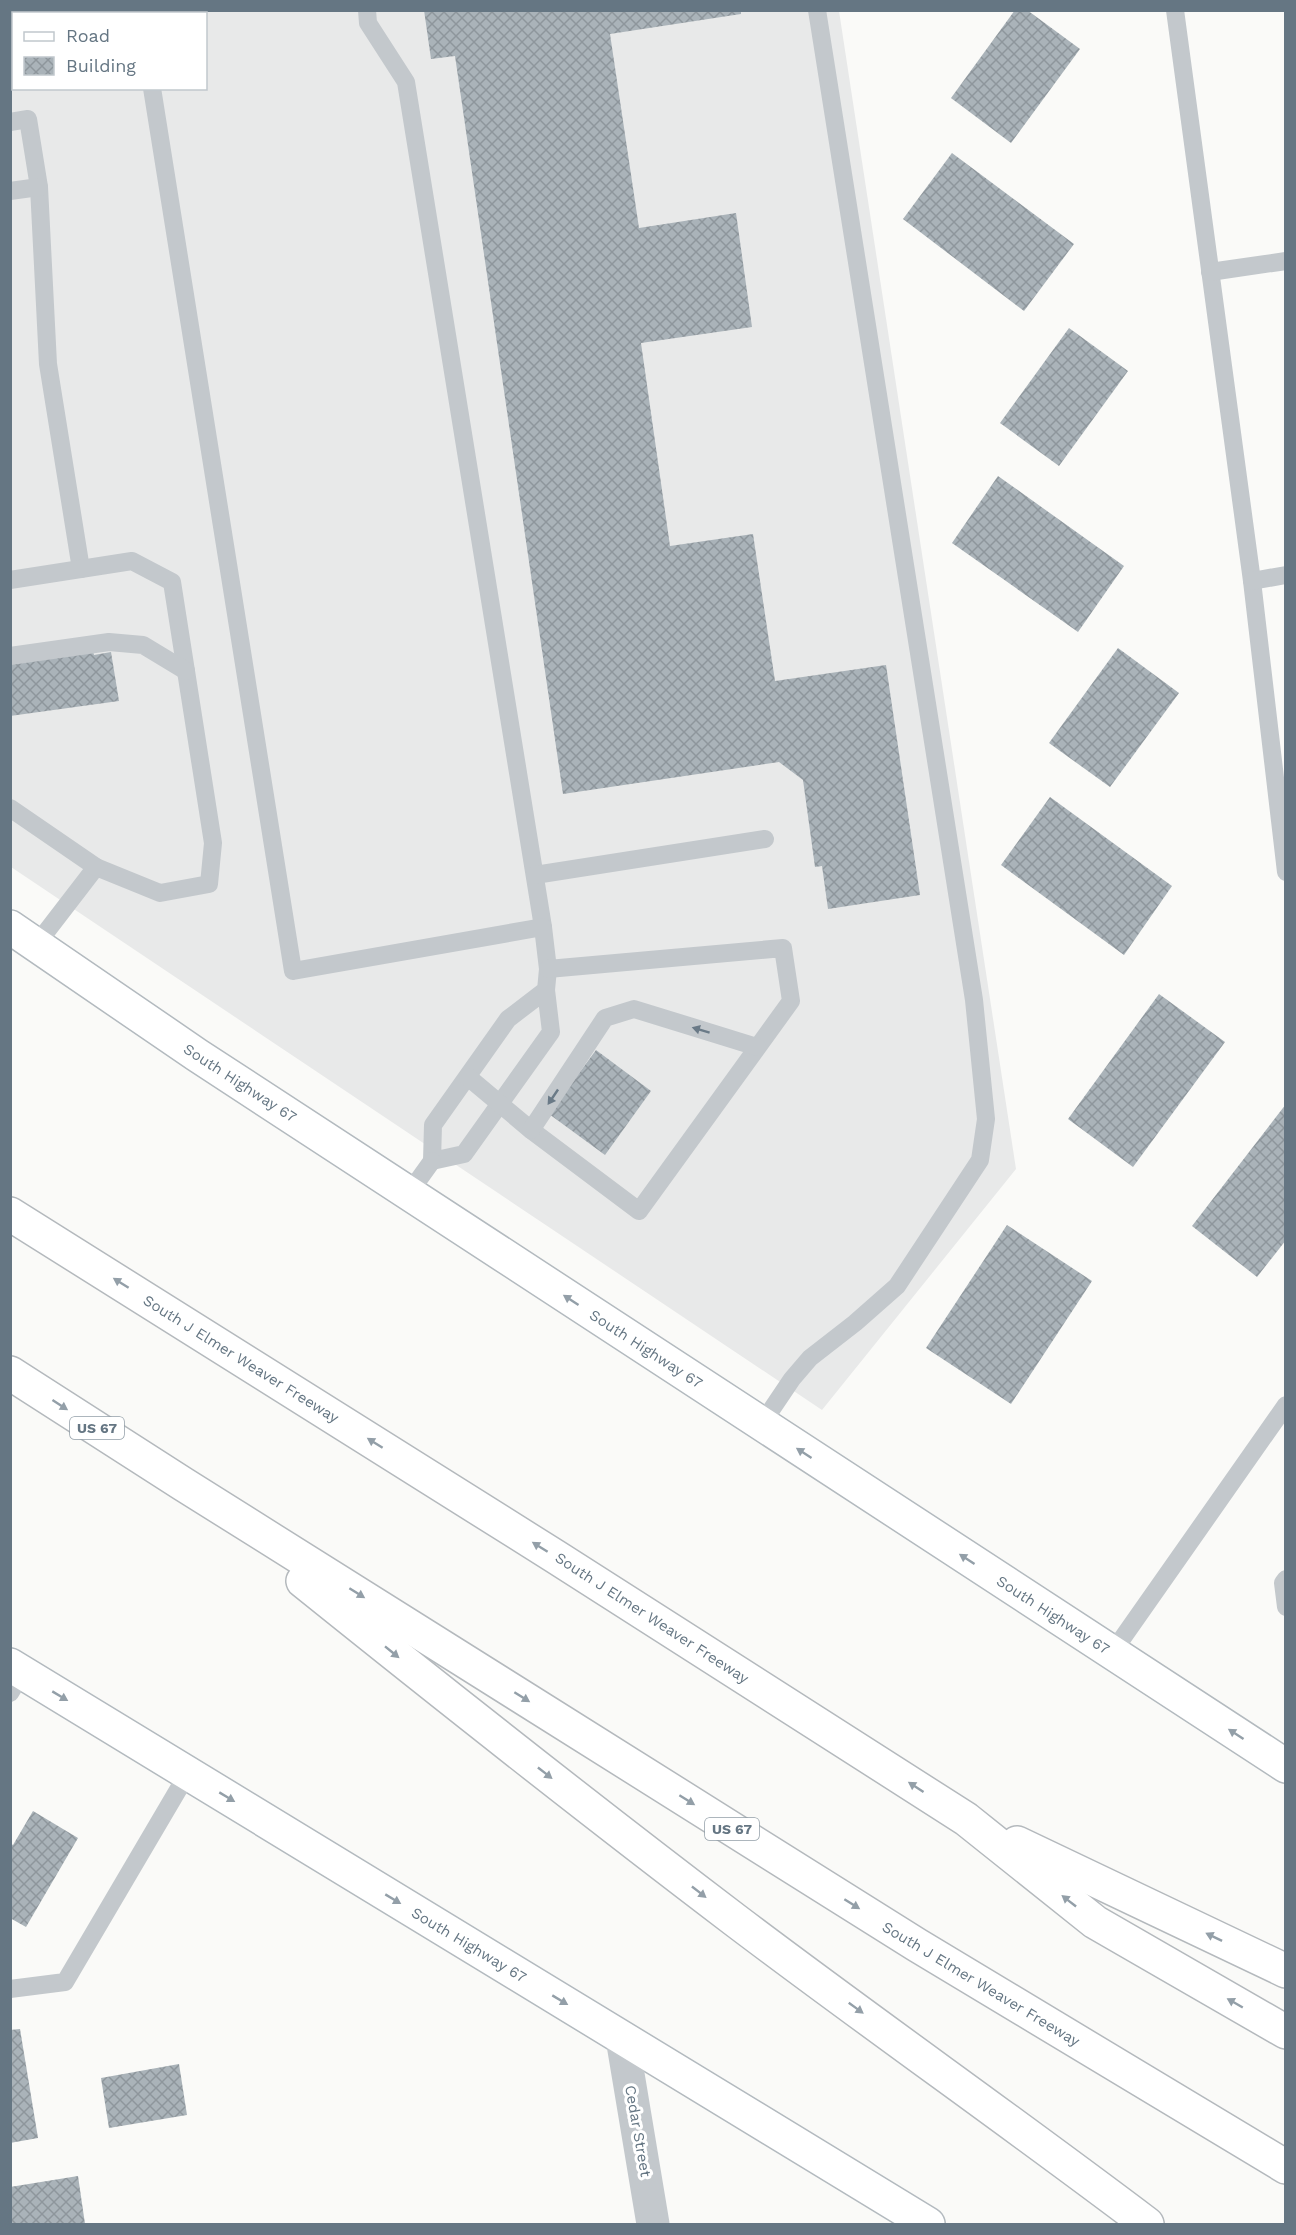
<svg xmlns="http://www.w3.org/2000/svg" width="1296" height="2235" font-family="'Work Sans',sans-serif">
	<style>
		.built { fill: #e8e9e9; fill-rule: evenodd }
		.building { fill: url(#building-cross-hatch) }
		.lines { fill: none; stroke-linecap: round; stroke-linejoin: round }
		.secondary-casing { stroke: #b3babf; stroke-width: 36 }
		.motorway-casing { stroke: #b4b9bd; stroke-width: 36 }
		.service { stroke: #c3c8cc; stroke-width: 18 }
		.minor { stroke: #c3c8cc; stroke-width: 33 }
		.secondary { stroke: #fff; stroke-width: 33 }
		.motorway { stroke: #fff; stroke-width: 33 }
		.oneway { fill: #6a7a87 }
		.oneway2 { fill: #939fa8 }
		.labels { text-anchor: middle; stroke-width: 6; stroke-linejoin: round; paint-order: stroke }
		.shield { fill: #fff; stroke: #939fa8; stroke-width: 1.5 }
		.shield-label { font-size: 14px; font-weight: bold; fill: #657683 }
		.street-label { font-size: 15px; fill: #657683; stroke: #fff }
	</style>
	<defs>
		<pattern id="building-cross-hatch" width="8" height="8" patternUnits="userSpaceOnUse" patternTransform="scale(1.5)"><rect width="8" height="8" fill="#aab3b9"/><path d="M0 0l8 8M0 8l8-8" fill="none" stroke="#8e969c"/></pattern>
	</defs>
	<rect width="100%" height="100%" fill="#fafaf8"/>
	<!-- built -->
	<path class="built" d="M10,11H839L1016,1169L822,1410L11,867ZM14,14H206V88H14Z"/>
	<!-- building -->
	<g class="building">
		<path d="M424,10H741V14L610,34L639,228L736,213L752,327L641,343L670,546L753,534L775,681L886,665L920,895L828,909L822,866L815,867L803,780L779,762L563,794L455,56L431,59Z"/>
		<path d="M1015,10H1027L1080,49L1011,143L951,98Z"/>
		<path d="M952,153L1074,244L1024,311L903,219Z"/>
		<path d="M1069,328L1128,371L1059,466L1000,423Z"/>
		<path d="M998,476L1124,566L1078,632L952,543Z"/>
		<path d="M1118,648L1179,693L1110,787L1049,743Z"/>
		<path d="M93,651L94,655L111,652L119,701L10,716V663Z"/>
		<path d="M1050,797L1172,886L1124,955L1001,865Z"/>
		<path d="M1159,994L1225,1042L1133,1167L1068,1119Z"/>
		<path d="M596,1050L651,1091L605,1155L549,1114Z"/>
		<path d="M1286,1104V1240L1257,1277L1192,1226Z"/>
		<path d="M1007,1225L1092,1281L1011,1404L926,1348Z"/>
		<path d="M33,1811L78,1838L26,1927L10,1918V1843L13,1845Z"/>
		<path d="M20,2029L38,2138L10,2143V2030Z"/>
		<path d="M179,2064L187,2115L109,2128L101,2078Z"/>
		<path d="M78,2176L85,2224H10V2187Z"/>
	</g>
	<g class="lines">
		<!-- secondary casing -->
		<g class="secondary-casing">
			<g id="secondary">
				<path d="M10,927L197,1055L1286,1766"/>
				<path d="M10,1665L928,2224"/>
			</g>
		</g>
		<!-- motorway casing -->
		<g class="motorway-casing">
			<g id="motorway">
				<path d="M10,1214L556,1557L966,1819L1095,1922L1286,2032"/>
				<path d="M10,1373L183,1484L917,1945L1286,2167"/>
				<path d="M303,1581C446,1696 589,1809 735,1920C871,2023 1011,2121 1147,2224"/>
				<path d="M1017,1843L1286,1971"/>
			</g>
		</g>
		<!-- service -->
		<g class="service">
			<path d="M139,10L140,14"/>
			<path d="M367,10L368,23L406,82L543,927"/>
			<path d="M1175,10L1252,581L1286,872"/>
			<path d="M36,14L54,10"/>
			<path d="M10,18L14,17"/>
			<path d="M152,88L293,971L543,927L548,969L546,990L551,1032L464,1154L432,1161L433,1125L508,1019L546,990"/>
			<path d="M10,122L28,119L39,187L48,364L81,569"/>
			<path d="M10,191L39,187"/>
			<path d="M1210,272L1286,261"/>
			<path d="M10,580L132,561L172,582L213,843L209,884L160,893L96,867L36,945"/>
			<path d="M1252,581L1286,575"/>
			<path d="M10,656L109,642L143,645L186,671"/>
			<path d="M10,808L96,867"/>
			<path d="M535,875L765,839"/>
			<path d="M468,1077L531,1130L639,1211L791,1001L783,948L548,969"/>
			<path d="M531,1130L605,1018L634,1009L757,1047"/>
			<path d="M409,1193L432,1161"/>
			<path d="M761,1425L792,1379L810,1358L855,1323L897,1286L980,1160L986,1119L974,1000L817,10"/>
			<path d="M1286,1579L1283,1583L1286,1607"/>
			<path d="M1112,1653L1286,1405"/>
			<path d="M10,1693L22,1673"/>
			<path d="M10,1989L65,1982L188,1773"/>
		</g>
		<!-- minor -->
		<path class="minor" d="M622,2038L653,2224"/>
		<!-- secondary -->
		<use href="#secondary" class="secondary"/>
		<!-- motorway -->
		<use href="#motorway" class="motorway"/>
	</g>
	<!-- one-way arrows -->
	<defs><path id="oneway-solid" d="M-6-.8H1V-3.2L6.5 0L1 3.2V.8H-6Z" transform="scale(1.5)"/></defs>
	<g class="oneway">
		<use href="#oneway-solid" transform="translate(701 1030) rotate(-163)"/>
		<use href="#oneway-solid" transform="translate(553 1097) rotate(124)"/>
	</g>
	<g class="oneway2">
		<use href="#oneway-solid" transform="translate(121 1283) rotate(-148)"/>
		<use href="#oneway-solid" transform="translate(571 1300) rotate(-147)"/>
		<use href="#oneway-solid" transform="translate(60 1405) rotate(33)"/>
		<use href="#oneway-solid" transform="translate(375 1443) rotate(-148)"/>
		<use href="#oneway-solid" transform="translate(804 1453) rotate(-147)"/>
		<use href="#oneway-solid" transform="translate(540 1547) rotate(-148)"/>
		<use href="#oneway-solid" transform="translate(967 1559) rotate(-147)"/>
		<use href="#oneway-solid" transform="translate(357 1593) rotate(32)"/>
		<use href="#oneway-solid" transform="translate(392 1652) rotate(39)"/>
		<use href="#oneway-solid" transform="translate(60 1696) rotate(31)"/>
		<use href="#oneway-solid" transform="translate(522 1697) rotate(32)"/>
		<use href="#oneway-solid" transform="translate(1236 1734) rotate(-147)"/>
		<use href="#oneway-solid" transform="translate(545 1773) rotate(38)"/>
		<use href="#oneway-solid" transform="translate(916 1787) rotate(-147)"/>
		<use href="#oneway-solid" transform="translate(227 1797) rotate(31)"/>
		<use href="#oneway-solid" transform="translate(687 1800) rotate(32)"/>
		<use href="#oneway-solid" transform="translate(699 1892) rotate(38)"/>
		<use href="#oneway-solid" transform="translate(393 1899) rotate(31)"/>
		<use href="#oneway-solid" transform="translate(1069 1901) rotate(-142)"/>
		<use href="#oneway-solid" transform="translate(852 1904) rotate(32)"/>
		<use href="#oneway-solid" transform="translate(1214 1937) rotate(-154)"/>
		<use href="#oneway-solid" transform="translate(560 2000) rotate(31)"/>
		<use href="#oneway-solid" transform="translate(1235 2003) rotate(-150)"/>
		<use href="#oneway-solid" transform="translate(856 2008) rotate(36)"/>
	</g>
	<g class="labels">
		<!-- shield labels -->
		<g class="shield">
			<rect x="70" y="1417" width="54" height="22" rx="4.5"/>
			<rect x="705" y="1818" width="54" height="22" rx="4.5"/>
		</g>
		<g class="shield-label">
			<text x="97" y="1433">US 67</text>
			<text x="732" y="1834">US 67</text>
		</g>
		<!-- street labels -->
		<g class="street-label">
			<text transform="translate(240 1083) rotate(33)" y="5">South Highway 67</text>
			<text transform="translate(646 1349) rotate(33)" y="5">South Highway 67</text>
			<text transform="translate(241 1359) rotate(32)" y="5">South J Elmer Weaver Freeway</text>
			<text transform="translate(1053 1615) rotate(33)" y="5">South Highway 67</text>
			<text transform="translate(652 1618) rotate(33)" y="5">South J Elmer Weaver Freeway</text>
			<text transform="translate(469 1945) rotate(31)" y="5">South Highway 67</text>
			<text transform="translate(981 1984) rotate(31)" y="5">South J Elmer Weaver Freeway</text>
			<text transform="translate(638 2131) rotate(80)" y="5">Cedar Street</text>
		</g>
	</g>
	<!-- border -->
	<rect width="1296" height="2235" fill="none" stroke="#657683" stroke-width="24"/>
	<!-- legend -->
	<rect x="12" y="12" width="195" height="78" fill="#ffffff" stroke="#c1c8cd" stroke-width="1.5"/>
	<rect x="24" y="32" width="30" height="9" fill="#ffffff" stroke="#c1c8cd" stroke-width="1.5"/>
	<text x="66" y="42" font-size="18" fill="#657683">Road</text>
	<rect x="24" y="57" width="30" height="18" fill="url(#building-cross-hatch)" stroke="#c1c8cd" stroke-width="1.5"/>
	<text x="66" y="72" font-size="18" fill="#657683">Building</text>
</svg>
